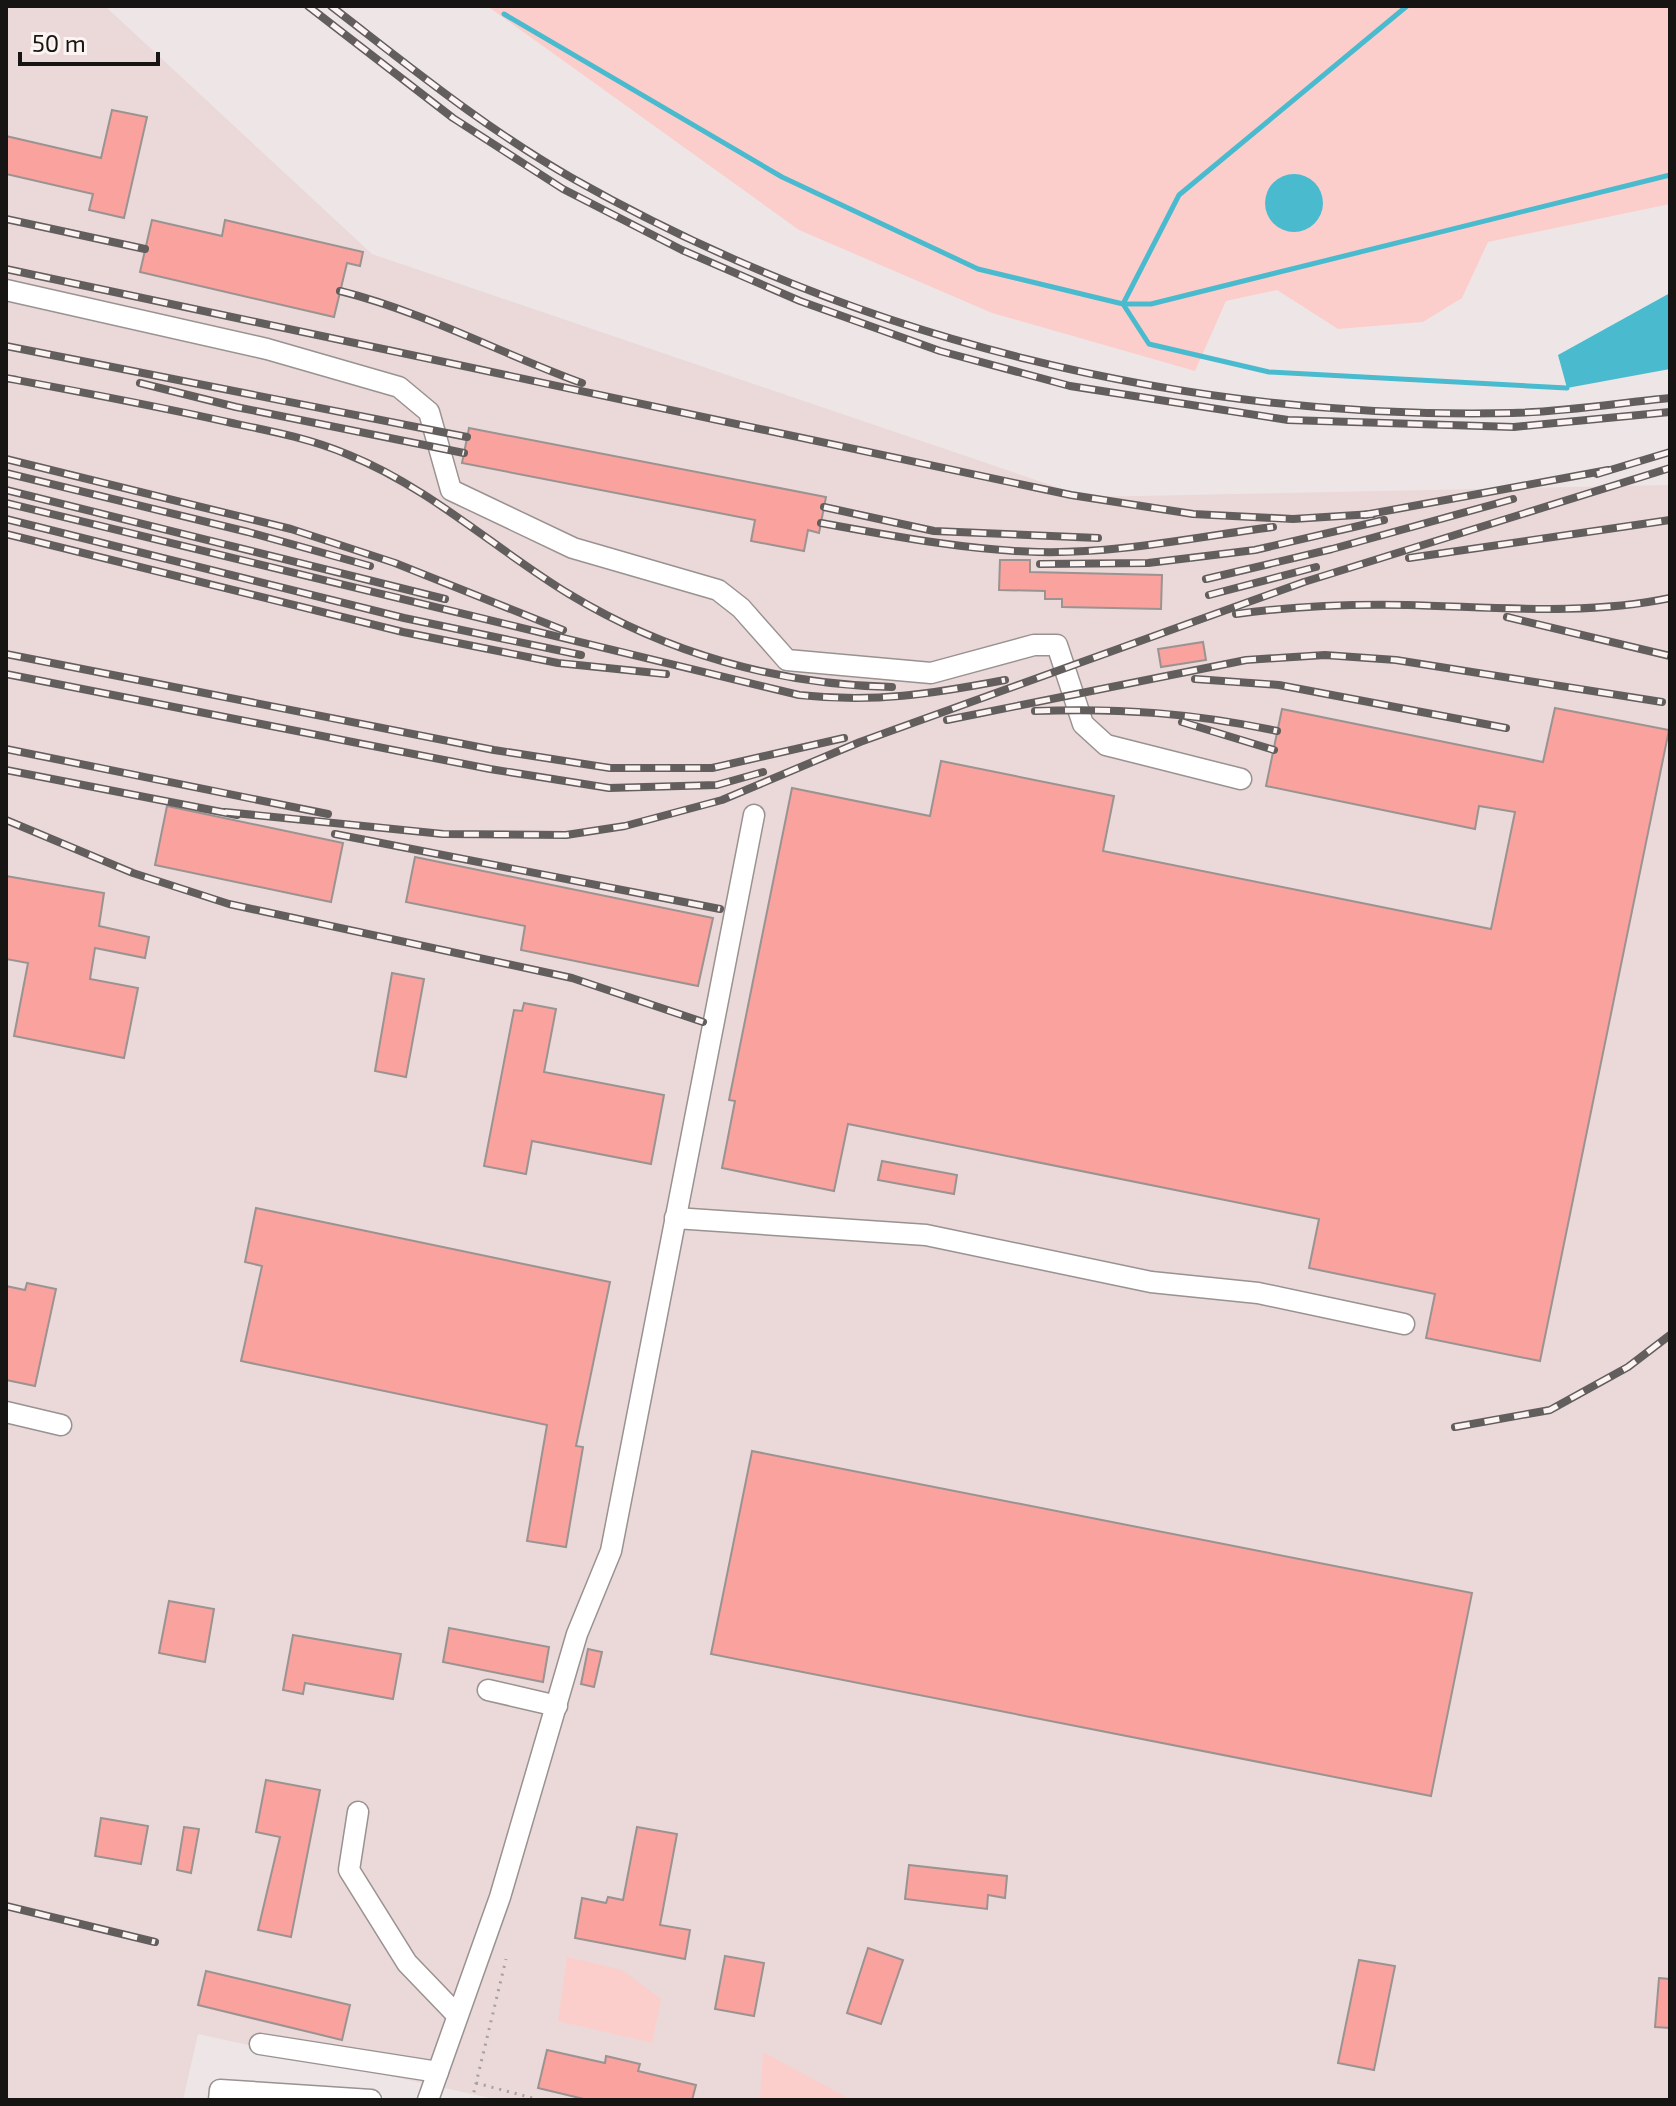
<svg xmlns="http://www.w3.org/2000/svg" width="1676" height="2106" font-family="'Exo 2',sans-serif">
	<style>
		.built { fill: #ead9d8 }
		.green { fill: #fccecb }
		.water { fill: #4abbcf }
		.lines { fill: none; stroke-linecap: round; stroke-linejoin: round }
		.stream { stroke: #4abbcf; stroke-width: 5 }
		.building { fill: #f9a29e; stroke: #9a9392; stroke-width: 2 }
		.minor-casing { stroke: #999291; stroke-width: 23 }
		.path { stroke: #a6a0a0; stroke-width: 3; stroke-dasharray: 2 6; stroke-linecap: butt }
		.minor { stroke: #fff; stroke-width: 20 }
		.rail-casing { stroke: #635e5e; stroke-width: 8 }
		.rail { stroke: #fcf4f3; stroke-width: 5; stroke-dasharray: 15; stroke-linecap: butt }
	</style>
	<rect width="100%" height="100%" fill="#eee6e6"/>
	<!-- built -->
	<path class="built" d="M6,6H105L372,254L1086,497L1670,485V2100H499L198,2034L183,2100H6Z"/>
	<!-- green -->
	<g class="green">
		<path d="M487,6H1670V204L1488,242L1462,298L1423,322L1338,329L1277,290L1226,301L1195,371L992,313L799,230Z"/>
		<path d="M567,1957L622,1970L661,1999L652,2043L558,2021Z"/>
		<path d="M763,2052L852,2100H760Z"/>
	</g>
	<!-- water -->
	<g class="water">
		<circle cx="1294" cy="203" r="29"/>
		<path d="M1670,293V369L1567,388L1558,355Z"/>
	</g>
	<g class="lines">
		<!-- stream -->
		<g class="stream">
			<path d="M1407,6L1179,195L1123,304L1149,344L1269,372L1567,388"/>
			<path d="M504,14L782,177L978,269L1123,304H1151L1670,175"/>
		</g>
	</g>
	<!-- building -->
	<g class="building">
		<path d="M112,110L147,117L124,218L89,210L93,194L6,174V136L101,158Z"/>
		<path d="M152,220L222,236L225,220L363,252L360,266L347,263L334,317L140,272Z"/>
		<path d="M469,428L826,497L819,533L808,530L804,551L751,541L755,520L462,463Z"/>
		<path d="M1000,560H1030V572L1162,575L1161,609L1062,607V599H1045V591L999,590Z"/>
		<path d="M1203,642L1206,660L1161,667L1158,649Z"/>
		<path d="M1555,708L1669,730L1540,1361L1426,1338L1435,1294L1309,1268L1319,1219L848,1124L834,1191L722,1168L735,1101L729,1100L792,788L930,816L941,761L1114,796L1103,851L1491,929L1515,812L1479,806L1475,829L1266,786L1282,709L1543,762Z"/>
		<path d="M167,806L343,843L331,902L155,865Z"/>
		<path d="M415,857L713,918L698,986L521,950L525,926L406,902Z"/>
		<path d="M6,876L104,893L99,926L149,937L145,958L95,948L90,979L138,988L124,1058L14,1036L28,963L6,959Z"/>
		<path d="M392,973L424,979L406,1077L375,1071Z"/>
		<path d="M524,1003L556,1009L544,1072L664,1095L651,1164L532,1141L526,1174L484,1166L514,1010L522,1011Z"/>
		<path d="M882,1161L957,1175L954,1194L878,1180Z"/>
		<path d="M256,1208L610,1282L576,1446L583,1447L566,1547L527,1541L547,1425L241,1361L262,1266L245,1262Z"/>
		<path d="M27,1283L56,1289L35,1386L6,1380V1286L25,1290Z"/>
		<path d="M752,1451L1472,1593L1431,1796L711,1654Z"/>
		<path d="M169,1601L214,1609L205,1662L159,1653Z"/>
		<path d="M449,1628L549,1647L543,1682L443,1662Z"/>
		<path d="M293,1635L401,1654L393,1699L305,1683L303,1694L283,1690Z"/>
		<path d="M588,1649L602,1652L594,1687L581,1684Z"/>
		<path d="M266,1780L320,1790L291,1937L258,1930L280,1837L256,1832Z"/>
		<path d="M101,1818L148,1826L141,1864L95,1856Z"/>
		<path d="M184,1827L199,1829L191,1873L177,1870Z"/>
		<path d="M637,1827L677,1834L660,1925L690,1930L685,1959L575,1938L582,1898L606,1903L608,1897L623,1900Z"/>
		<path d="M909,1865L1007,1876L1005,1898L988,1895L987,1909L905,1899Z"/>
		<path d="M868,1948L903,1960L881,2024L847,2013Z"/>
		<path d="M725,1956L764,1963L754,2016L715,2009Z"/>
		<path d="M1359,1960L1395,1966L1374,2070L1338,2063Z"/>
		<path d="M206,1971L350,2005L342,2040L198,2005Z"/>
		<path d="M1659,1978L1670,1979V2028L1655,2027Z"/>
		<path d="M547,2050L605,2063L606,2056L640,2064L638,2071L696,2085L692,2100H588L538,2088Z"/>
	</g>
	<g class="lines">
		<!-- minor casing -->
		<g class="minor-casing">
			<g id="minor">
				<path d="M6,290L267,349L399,387L429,412L451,490L573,548L718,590L741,608L787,660L931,673L1034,645H1057L1083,724L1106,745L1241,779"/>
				<path d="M675,1218L926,1235L1151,1282L1258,1293L1404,1324"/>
				<path d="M6,1412L61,1425"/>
				<path d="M488,1690L557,1706"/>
				<path d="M358,1812L349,1870L407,1963L457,2015"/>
				<path d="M260,2044L438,2072"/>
				<path d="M219,2100L220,2090L371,2100"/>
				<path d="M428,2100L500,1897L577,1634L611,1551L754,815"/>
			</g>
		</g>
		<!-- path -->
		<g class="path">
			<path d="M476,2083L540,2100"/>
			<path d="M472,2100L506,1959"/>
		</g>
		<!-- minor -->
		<use href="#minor" class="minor"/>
		<!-- rail casing -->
		<g class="rail-casing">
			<g id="rail">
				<path d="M308,6L453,118L563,189L682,250L800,301L940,351L1070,386L1288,420L1514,427L1670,412"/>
				<path d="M331,6C409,66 486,129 572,178C858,340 1183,420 1512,413C1564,412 1618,403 1670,398"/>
				<path d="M6,219L145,249"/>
				<path d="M6,269L1071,495L1193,514L1293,519L1373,514"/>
				<path d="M340,291C424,312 502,354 582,383"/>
				<path d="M6,346L467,437"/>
				<path d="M6,378C81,392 157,406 232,423C271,431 312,439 349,455C430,488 495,549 569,594C666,653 779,685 892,687"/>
				<path d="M140,383L236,407L464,453"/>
				<path d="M6,459L291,529L395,563L563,630"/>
				<path d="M6,473L248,532L370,566"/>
				<path d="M1597,474L1670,452"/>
				<path d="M6,490L445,599"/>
				<path d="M6,503L799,695C875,703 931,694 1005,680"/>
				<path d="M824,507L934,531L1098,538"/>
				<path d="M1364,515L1608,470"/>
				<path d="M6,519L404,618L581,655"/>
				<path d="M821,523C893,536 965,550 1038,552C1117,554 1195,537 1273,527"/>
				<path d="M6,534L403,632L558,663L666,674"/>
				<path d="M1409,558L1670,520"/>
				<path d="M1040,564L1148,563L1255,550L1384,520"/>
				<path d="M1206,579L1332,549L1513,499"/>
				<path d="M1209,595L1316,567"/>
				<path d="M1236,614C1293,606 1350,604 1407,605C1495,607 1584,616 1670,598"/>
				<path d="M1507,617L1670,656"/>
				<path d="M6,654L494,750L610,768H712L844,738"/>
				<path d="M6,674L490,769L609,788L717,785L763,772"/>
				<path d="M1195,679L1279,685L1506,728"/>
				<path d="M1035,711C1120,708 1194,713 1277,731"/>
				<path d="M947,720L1246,660L1325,655L1396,660L1662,702"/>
				<path d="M1182,722L1274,750"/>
				<path d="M6,749L328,814"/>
				<path d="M6,770L237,815"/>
				<path d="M225,812L443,834L566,835L625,826L722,800L860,742L1304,582L1670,468"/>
				<path d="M6,820L133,873L229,904L572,978L703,1022"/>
				<path d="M335,834L720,909"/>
				<path d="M1455,1427L1550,1410L1628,1367L1670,1335"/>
				<path d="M6,1906L155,1942"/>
			</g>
		</g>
		<!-- rail -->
		<use href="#rail" class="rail"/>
	</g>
	<!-- border -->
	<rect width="1676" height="2106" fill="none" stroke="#171414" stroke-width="16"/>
	<!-- scale -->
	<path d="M20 52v12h138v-12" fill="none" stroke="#171414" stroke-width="4"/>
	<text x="32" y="52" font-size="24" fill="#171414" stroke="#fcf4f3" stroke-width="6" paint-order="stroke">50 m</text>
</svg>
